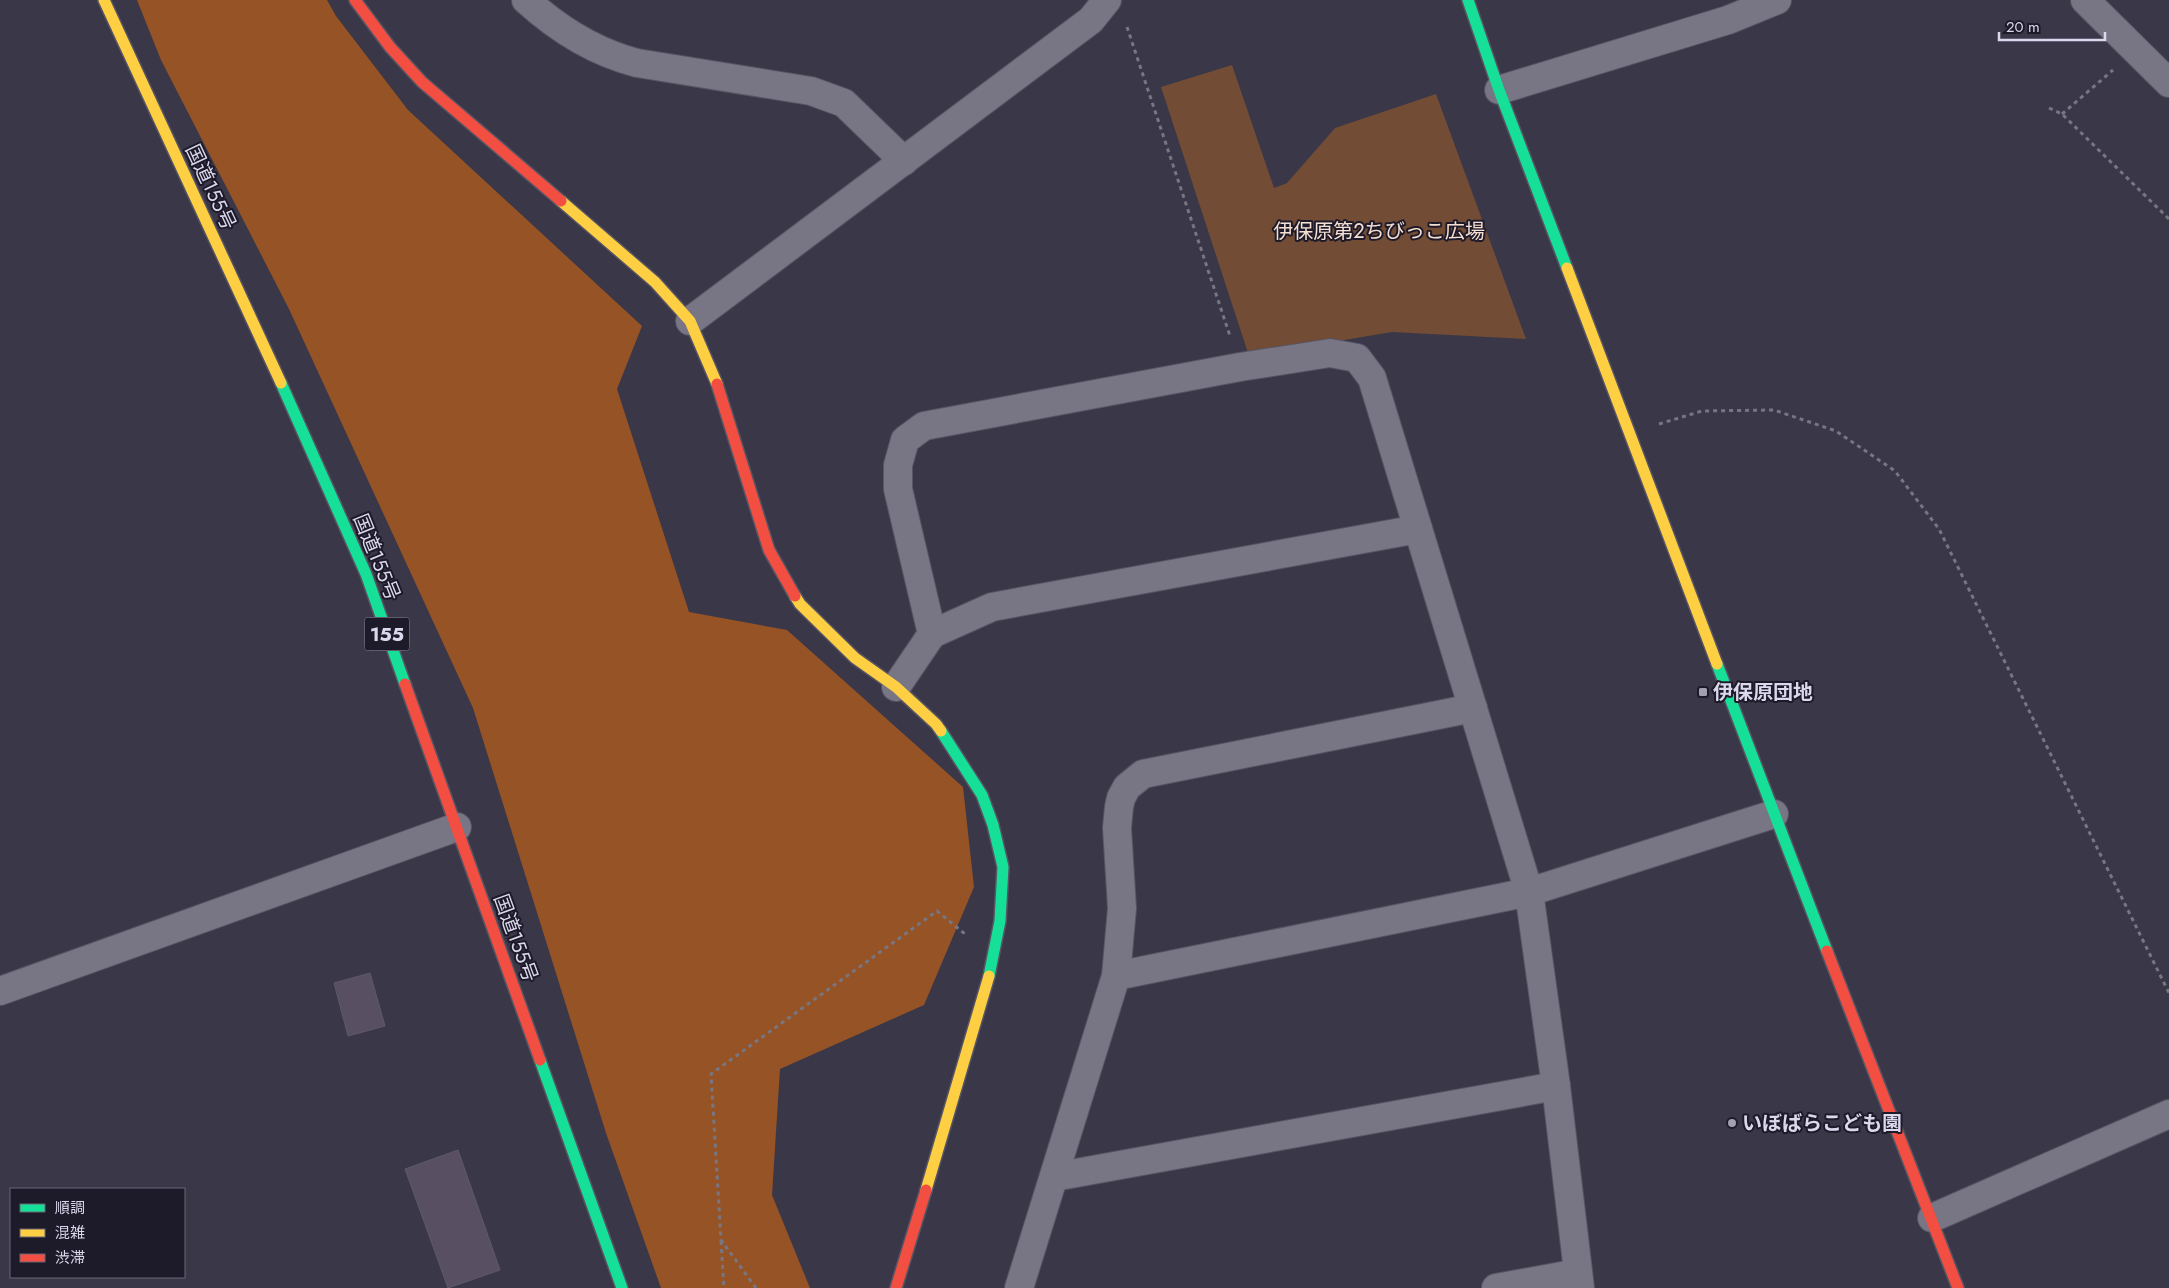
<svg xmlns="http://www.w3.org/2000/svg" width="2169" height="1288" font-family="Jost,'Noto Sans JP',sans-serif">
	<style>
		.green { fill: #724c35 }
		.forest { fill: #965325 }
		.building { fill: #594f63; stroke: #5e5967 }
		.lines { fill: none; stroke-linecap: round; stroke-linejoin: round }
		.street-casing { stroke: #575463; stroke-width: 30 }
		.fast-casing { stroke: #575463; stroke-width: 14 }
		.slow-casing { stroke: #575463; stroke-width: 14 }
		.jam-casing { stroke: #575463; stroke-width: 14 }
		.path { stroke: #787682; stroke-width: 3; stroke-dasharray: 4 4; stroke-linecap: butt }
		.street { stroke: #787584; stroke-width: 28 }
		.fast { stroke: #16e098; stroke-width: 11 }
		.slow { stroke: #ffcf43; stroke-width: 11 }
		.jam { stroke: #f24e42; stroke-width: 11 }
		.poi-dot { fill: #a3a0b3; stroke: #1d1a29; stroke-width: 2 }
		.labels { text-anchor: middle; stroke-width: 4; stroke-linejoin: round; paint-order: stroke }
		.shield { fill: #1d1a29; stroke: #a29fb2; stroke-width: 1 }
		.shield-label { font-size: 19px; font-weight: bold; fill: #dbd8ed }
		.street-label { font-size: 20px; fill: #dbd8ed; stroke: #1d1a29 }
		.park-label { font-size: 20px; fill: #f5dfd2; stroke: #1d1a29 }
		.poi-label { font-size: 20px; font-weight: bold; fill: #dbd8ed; stroke: #1d1a29; text-anchor: start }
	</style>
	<rect width="100%" height="100%" fill="#3a3748"/>
	<!-- green -->
	<path class="green" d="M1232,65L1274,188L1287,183L1335,128L1436,94L1526,339L1392,332L1249,356L1161,87Z"/>
	<!-- forest -->
	<path class="forest" d="M137,0H327L336,16L408,110L642,326L617,389L689,612L787,630L963,787L974,887L924,1005L780,1069L772,1195L810,1288H661L606,1133L473,708L289,309L161,60Z"/>
	<!-- building -->
	<g class="building">
		<path d="M370,973L385,1026L348,1036L334,983Z"/>
		<path d="M458,1150L500,1270L448,1288L405,1169Z"/>
	</g>
	<g class="lines">
		<!-- street casing -->
		<g class="street-casing">
			<g id="street">
				<path d="M526,0C559,30 594,52 637,63L811,91L844,103L904,161"/>
				<path d="M2085,0L2169,83"/>
				<path d="M1499,90L1728,20L1777,0"/>
				<path d="M690,321L1091,20L1107,0"/>
				<path d="M932,634L992,607L1418,529"/>
				<path d="M896,687L932,634L898,489V465L905,440L924,426L1240,367L1330,353L1357,358L1372,378L1529,892L1556,1086L1580,1288"/>
				<path d="M1116,976L1529,892L1774,814"/>
				<path d="M0,991L457,827"/>
				<path d="M1054,1177L1556,1086"/>
				<path d="M1932,1218L2169,1114"/>
				<path d="M1019,1288L1116,976L1122,908L1117,828L1119,807L1121,798L1127,787L1143,774L1473,708"/>
				<path d="M1496,1288L1578,1273"/>
			</g>
		</g>
		<!-- fast casing -->
		<g class="fast-casing">
			<g id="fast">
				<path d="M1468,0L1499,90L1567,268"/>
				<path d="M281,383L366,574L405,684"/>
				<path d="M1717,664L1827,951"/>
				<path d="M941,731L982,795L993,825L1003,867L1000,921L989,976"/>
				<path d="M540,1060L622,1288"/>
			</g>
		</g>
		<!-- slow casing -->
		<g class="slow-casing">
			<g id="slow">
				<path d="M104,0L281,383"/>
				<path d="M561,201L655,282L690,321L717,384"/>
				<path d="M1567,268L1717,664"/>
				<path d="M795,596L800,604L855,658L896,687L936,724L941,731"/>
				<path d="M926,1190L989,976"/>
			</g>
		</g>
		<!-- jam casing -->
		<g class="jam-casing">
			<g id="jam">
				<path d="M355,0L390,47L422,82L561,201"/>
				<path d="M717,384L769,550L795,596"/>
				<path d="M405,684L540,1060"/>
				<path d="M1827,951L1958,1288"/>
				<path d="M896,1288L926,1190"/>
			</g>
		</g>
		<!-- path -->
		<g class="path">
			<path d="M1127,27L1230,336"/>
			<path d="M2049,108L2062,114L2169,219"/>
			<path d="M2062,114L2113,70"/>
			<path d="M1659,424L1702,411L1774,410L1836,431L1895,471L1939,529L2169,993"/>
			<path d="M721,1241L724,1288"/>
			<path d="M756,1288L721,1240L711,1074L937,911L965,934"/>
		</g>
		<!-- street -->
		<use href="#street" class="street"/>
		<!-- fast -->
		<use href="#fast" class="fast"/>
		<!-- slow -->
		<use href="#slow" class="slow"/>
		<!-- jam -->
		<use href="#jam" class="jam"/>
	</g>
	<!-- markers -->
	<g class="poi-dot">
		<rect x="1698" y="687" width="10" height="10" rx="2.5"/>
		<circle cx="1732" cy="1123" r="5"/>
	</g>
	<g class="labels">
		<!-- shield labels -->
		<rect class="shield" x="364.5" y="617.5" width="45" height="33" rx="4"/>
		<g class="shield-label">
			<text x="387" y="641">155</text>
		</g>
		<!-- street labels -->
		<g class="street-label">
			<text transform="translate(211 187) rotate(65)" y="7">国道155号</text>
			<text transform="translate(377 557) rotate(68)" y="7">国道155号</text>
			<text transform="translate(516 938) rotate(70)" y="7">国道155号</text>
		</g>
		<!-- park labels -->
		<g class="park-label">
			<text x="1379" y="238">伊保原第2ちびっこ広場</text>
		</g>
		<!-- poi labels -->
		<g class="poi-label">
			<text x="1713" y="699">伊保原団地</text>
			<text x="1742" y="1130">いぼばらこども園</text>
		</g>
	</g>
	<!-- legend -->
	<rect x="10" y="1188" width="175" height="90" fill="#1d1a29" stroke="#696677"/>
	<rect x="20" y="1204" width="25" height="8" fill="#16e098" stroke="#696677"/>
	<text x="55" y="1213" font-size="15" fill="#dbd8ed">順調</text>
	<rect x="20" y="1229" width="25" height="8" fill="#ffcf43" stroke="#696677"/>
	<text x="55" y="1238" font-size="15" fill="#dbd8ed">混雑</text>
	<rect x="20" y="1254" width="25" height="8" fill="#f24e42" stroke="#696677"/>
	<text x="55" y="1263" font-size="15" fill="#dbd8ed">渋滞</text>
	<!-- scale -->
	<path d="M1999 32v8h106v-8" fill="none" stroke="#dbd8ed" stroke-width="2.5"/>
	<text x="2006" y="32" font-size="15" fill="#dbd8ed" stroke="#1d1a29" stroke-width="4" paint-order="stroke">20 m</text>
</svg>
